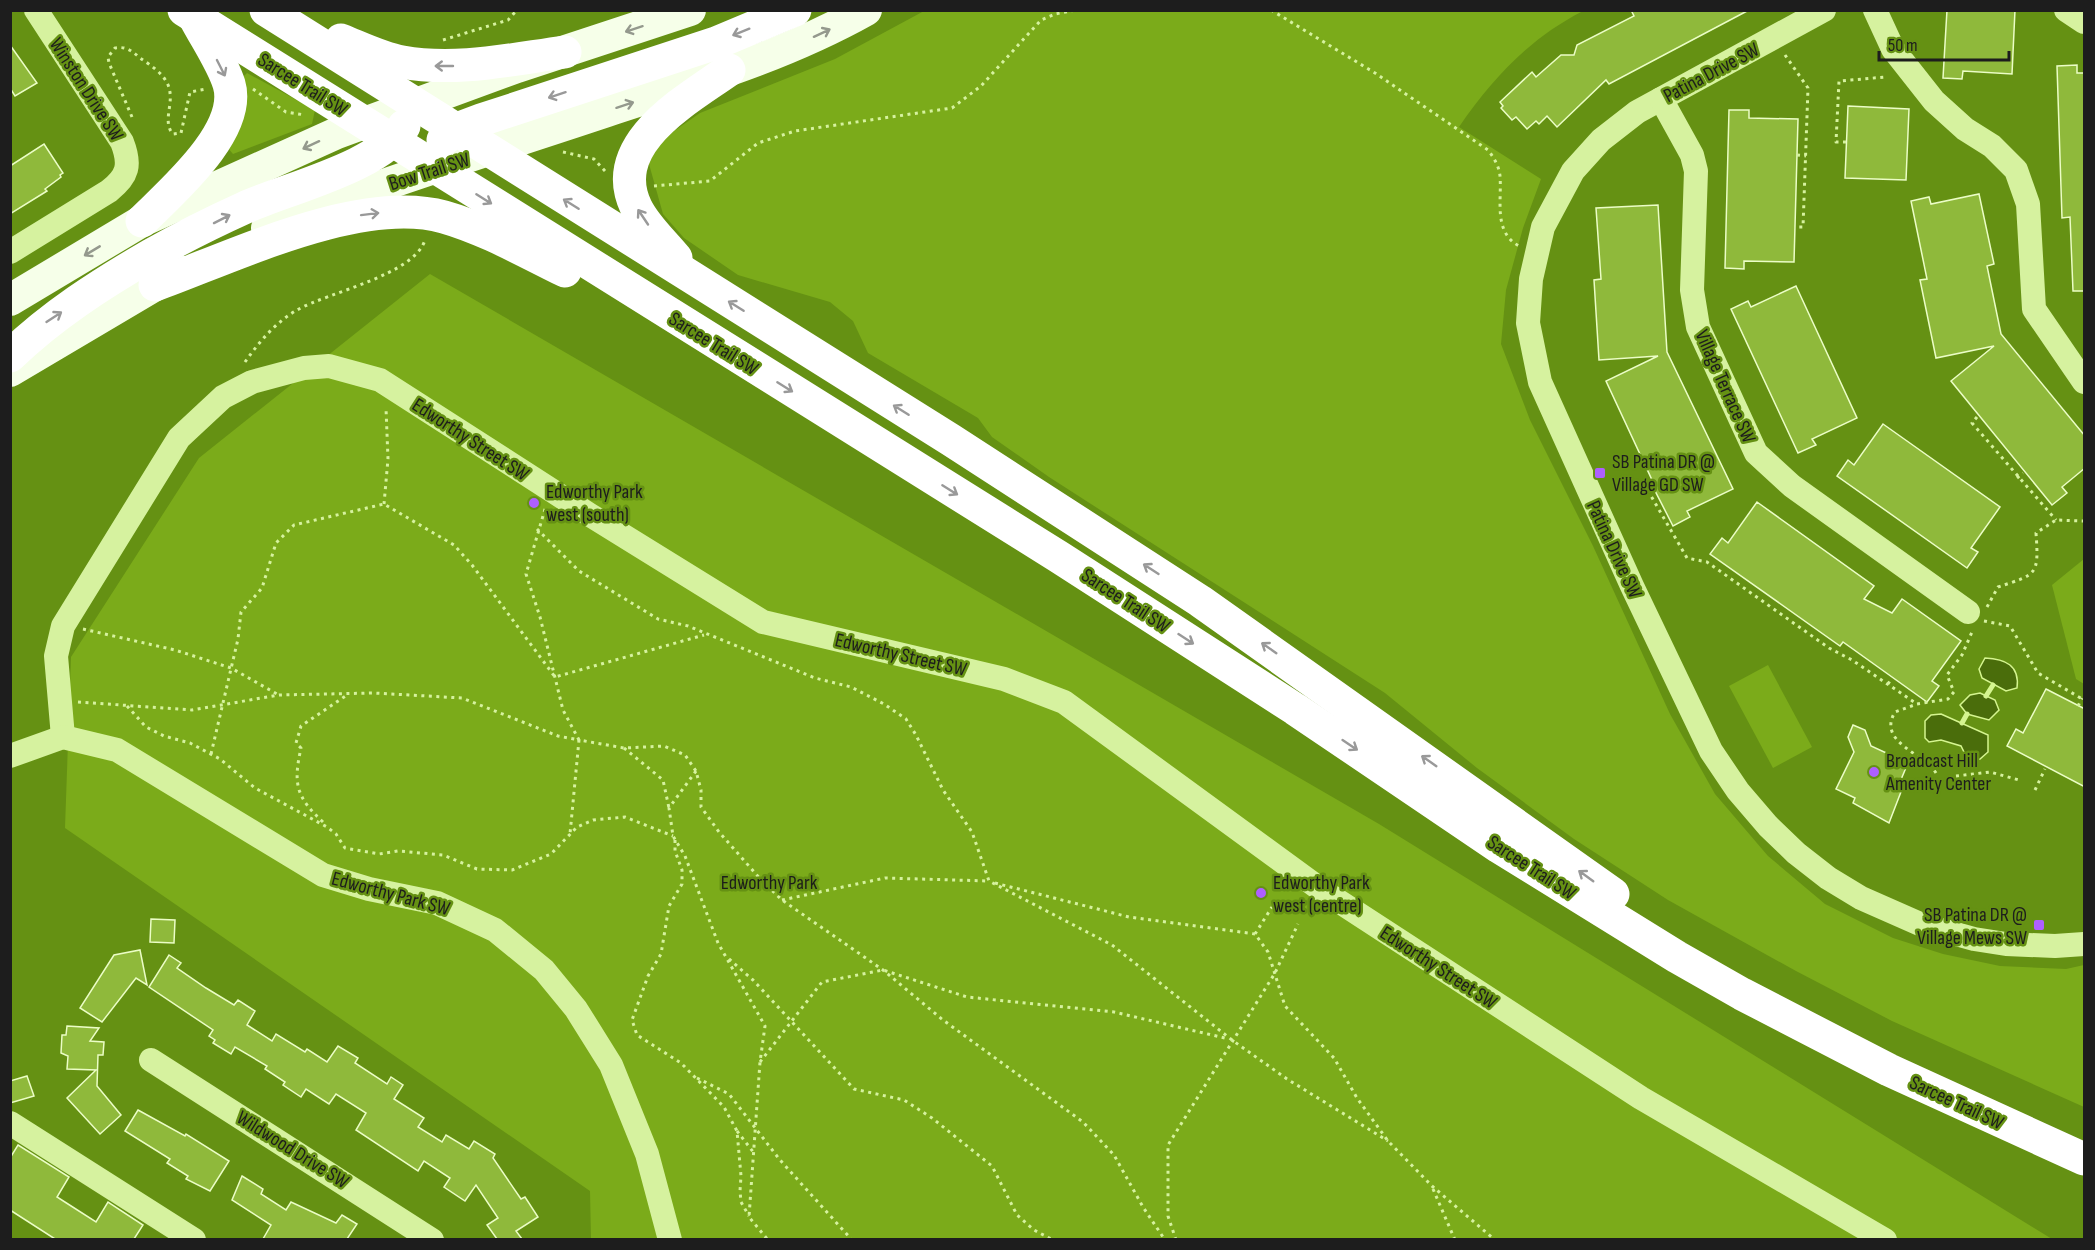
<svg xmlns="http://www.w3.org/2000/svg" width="2095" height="1250" font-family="'Sofia Sans Condensed',sans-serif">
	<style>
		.green { fill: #7bab1a }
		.water { fill: #4a6d0b; stroke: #d5f590; stroke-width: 1.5 }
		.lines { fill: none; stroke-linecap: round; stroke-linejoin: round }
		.stream { stroke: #d5f590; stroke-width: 5 }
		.building { fill: #8fb93b; stroke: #ebfdc6; stroke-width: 1.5 }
		.path { stroke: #d6f29f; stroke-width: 3; stroke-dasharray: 3 4.5; stroke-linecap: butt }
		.minor { stroke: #d6f29f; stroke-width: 24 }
		.major { stroke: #f6ffe9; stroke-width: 32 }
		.highway { stroke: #fff; stroke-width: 33 }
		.oneway { stroke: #94998d }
		.oneway2 { stroke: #999 }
		.poi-dot { fill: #ae5fff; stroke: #659113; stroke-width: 2 }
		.labels { text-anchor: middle; stroke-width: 5; stroke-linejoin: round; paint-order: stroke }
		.street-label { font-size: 20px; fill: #1d1d1d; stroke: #659113 }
		.poi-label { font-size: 20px; fill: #1d1d1d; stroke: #659113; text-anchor: start }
		.park-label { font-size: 20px; fill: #1c1d1a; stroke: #659113 }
	</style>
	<rect width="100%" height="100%" fill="#659113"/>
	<!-- green -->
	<g class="green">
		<path d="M924,11H1583C1530,38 1493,78 1459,127L1541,179L1523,228L1506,290L1501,344L1530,420L1593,546L1670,714L1715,794L1768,856L1825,904L1893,938L1943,954L2000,966L2066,969L2084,965V1107L1892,1021L1796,971L1668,900L1574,839L1477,768L1385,693L1049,477L992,437L978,418L868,353L853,321L830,302L738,275L684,238L663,214L649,164L662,134L677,129L700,113L835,59Z"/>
		<path d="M247,73L315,110L312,124L233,154L228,148L241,79Z"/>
		<path d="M430,274L1379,824L2052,1239H591L590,1191L65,828L71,657L199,458Z"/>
		<path d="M2084,559V684L2076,679L2052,585Z"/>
		<path d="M1768,665L1812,747L1773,768L1729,686Z"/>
	</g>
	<!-- water -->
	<g class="water">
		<path d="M1985,658C2005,659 2020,665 2017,688L2006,691L1982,678L1979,669Z"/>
		<path d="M1980,693L1995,700L1999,710L1989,720L1967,714L1960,705L1970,695Z"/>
		<path d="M1941,714L1988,735V752L1980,759L1972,760L1966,756L1961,746L1941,740L1929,742L1925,738V721L1931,715Z"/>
	</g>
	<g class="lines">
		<!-- stream -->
		<g class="stream">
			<path d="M1986,696L1993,685"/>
			<path d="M1962,723L1967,714"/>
		</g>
	</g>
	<!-- building -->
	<g class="building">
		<path d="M1631,10H1749L1609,84L1606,80L1557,127L1547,116L1539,124L1536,121L1527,129L1516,117L1512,120L1501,108L1503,106L1500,102L1532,72L1536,77L1561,55H1574L1577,45L1634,16Z"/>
		<path d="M1947,10H2015L2012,74L1963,71L1962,79L1943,78Z"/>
		<path d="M10,45L37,83L15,96L10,88Z"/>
		<path d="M2077,65V73H2085V291H2073L2070,217L2062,218L2057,66Z"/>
		<path d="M1848,106L1909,109L1906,180L1845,178Z"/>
		<path d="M1729,110H1749V118L1798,119L1794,262L1744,261V269L1725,268Z"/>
		<path d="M44,144L63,173L60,175L61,177L45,189L47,191L10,214V166Z"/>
		<path d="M1979,194L1994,264L1987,266L2001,334L2085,436V468L2062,487L2067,493L2052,505L1951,381L1994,346L1936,358L1920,280L1927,279L1911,201L1929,197L1931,204Z"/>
		<path d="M1658,205L1667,352L1733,489L1687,511L1690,517L1673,526L1650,481L1652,480L1606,381L1658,356L1599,360L1594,280L1601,279L1596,208Z"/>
		<path d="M1796,286L1857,418L1812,439L1816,445L1798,453L1731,309L1748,301L1751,307Z"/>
		<path d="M1883,424L2000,507L1971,548L1978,552L1967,568L1837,476L1848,460L1854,465Z"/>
		<path d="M1757,502L1874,586L1864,599L1892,613L1902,599L1961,641L1932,681L1939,686L1927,702L1843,642L1840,646L1710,554L1722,538L1728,543Z"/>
		<path d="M2046,689L2085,709V787L2007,746L2016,729L2023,733Z"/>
		<path d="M1853,725L1865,730L1871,746L1908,763L1900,782L1904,784L1889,823L1853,803L1855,798L1836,789L1854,752L1848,737Z"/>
		<path d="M151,919L175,920L174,943L150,942Z"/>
		<path d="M140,950L147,985L136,978L102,1022L80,1008L114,955Z"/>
		<path d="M169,955L181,963L177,968L206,988L234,1005L238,1000L255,1011L247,1025L272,1041L276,1034L305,1052L307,1049L327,1062L338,1046L358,1058L355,1063L387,1084L391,1077L403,1085L394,1099L424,1118L418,1127L442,1142L446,1135L469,1149L474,1141L495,1154L493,1158L521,1199L525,1197L538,1217L516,1231L522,1239H497L487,1225L498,1218L476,1185L465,1201L444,1187L450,1178L424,1161L418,1171L356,1130L366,1113L336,1094L329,1104L306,1089L301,1097L283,1085L285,1082L265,1069L267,1066L235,1047L231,1054L213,1043L215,1040L209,1036L213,1030L149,987Z"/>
		<path d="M67,1026L99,1028L90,1041L104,1042L103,1055H98L97,1086L121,1115L100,1134L67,1098L96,1070L67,1069L68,1056L61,1053L62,1035H66Z"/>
		<path d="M27,1076L34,1096L10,1103V1081Z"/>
		<path d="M138,1110L185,1136L186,1134L229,1161L210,1191L186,1179L188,1176L167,1163L170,1159L125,1131Z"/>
		<path d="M18,1145L69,1177L57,1197L68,1204L96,1222L108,1202L143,1225L134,1239H55L10,1210V1158Z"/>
		<path d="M242,1176L263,1189L261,1194L286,1210L291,1202L336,1223L342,1215L357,1224L347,1239H263L271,1225L232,1200Z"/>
	</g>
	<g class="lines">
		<!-- path -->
		<g class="path">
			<path d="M1271,10L1375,73L1488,150C1494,158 1499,166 1500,176C1502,200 1493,232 1519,246"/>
			<path d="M443,40L508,20L517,10"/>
			<path d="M1785,55L1808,88L1803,227H1794"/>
			<path d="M253,89L286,112L305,115"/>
			<path d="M132,117L109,63L108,57L115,48C126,46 132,51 140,58C152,66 169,77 170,93C172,107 163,123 173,134L181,133L190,92L206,89"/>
			<path d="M1846,142H1836L1839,81L1886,77"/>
			<path d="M563,152L594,159L606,172"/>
			<path d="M1797,155L1806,156"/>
			<path d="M654,186L710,181L758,143L795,131L952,108L981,86L1041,20L1055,14L1076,10"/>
			<path d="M245,362C259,342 276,322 297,310C329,292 414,275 425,240"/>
			<path d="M1977,417L1972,423L2056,520"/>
			<path d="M2017,478L2023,473"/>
			<path d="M1652,486L1647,489L1687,558L1707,562L1829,648L1852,660L1917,704"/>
			<path d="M384,504L388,459L386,408"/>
			<path d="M545,509L526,574L540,617L563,710L579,740L624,748L664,746L685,755L696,771L701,790V807L719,832L763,882L782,900L883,970L943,1020L1083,1122L1114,1155L1143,1207L1165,1240"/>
			<path d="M537,529L579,571L658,619L688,626L815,678L851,687L884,704L906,719L916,735L943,790L972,832L989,881L1112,945L1232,1040L1287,1079L1388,1141"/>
			<path d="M1987,607L1998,587C2037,574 2039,576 2036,533L2056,520L2084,521"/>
			<path d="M1984,621L2010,626L2038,673L2084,700"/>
			<path d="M83,629L175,650L231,668L277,694"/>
			<path d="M1888,684L1891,679"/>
			<path d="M78,702L192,710L279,695L374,693L462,698L558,736L579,740L570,834"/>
			<path d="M127,706L146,727L164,736L190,743L220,759L255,788L327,827L336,834L345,848L379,854L398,851L443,855L477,869L512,870L551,854L577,827L593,820L625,817L673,836"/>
			<path d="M2078,706L2082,698"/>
			<path d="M624,748L663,780L669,808"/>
			<path d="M211,754L238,639L241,612L262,588L276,543L294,525L384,504L454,545L472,565L555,677L704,635"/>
			<path d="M696,771L669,808L673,836L685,856L718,943L765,1026L760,1062L749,1217L768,1240"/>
			<path d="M1936,773C1922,752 1877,742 1895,712L1917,704L1948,699L1954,692L1947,675L1962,655L1972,632"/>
			<path d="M1956,776L1990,772L2019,780"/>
			<path d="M2035,790L2045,769"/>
			<path d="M323,822C296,797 293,784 301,748L296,743L301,726L347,695"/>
			<path d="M675,840V851L682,870V884L669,906L661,954L648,976L632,1020L637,1035L681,1063L724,1107L737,1131L741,1176L740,1191L741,1202L749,1216"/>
			<path d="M995,883L1129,917L1255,934L1268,952L1285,1006L1334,1058L1357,1098L1388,1141L1432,1186L1495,1240"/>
			<path d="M782,900L885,878L989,881"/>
			<path d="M1255,934L1272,907"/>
			<path d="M729,959L753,980L854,1089L904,1100L932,1118L992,1166L1017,1215L1034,1230L1053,1240"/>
			<path d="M760,1062L822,982L883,970L967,997L1114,1012L1229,1039"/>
			<path d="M697,1078L729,1094L780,1160L852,1240"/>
			<path d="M737,1131L754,1153"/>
			<path d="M1433,1189L1455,1240"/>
			<path d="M1176,1240L1168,1216V1145L1275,973L1298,924"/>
		</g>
		<!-- minor -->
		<g class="minor">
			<path d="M1824,10L1637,112L1601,140L1573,171L1543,227L1531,279L1528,323L1540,382L1632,586L1711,751L1738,791L1768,826L1796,853L1828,878L1861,898L1920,924L1974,939L2006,944L2055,946L2084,944"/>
			<path d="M1875,10L1893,49L1934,101L1965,129L1992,146L2016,170L2028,204L2034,309L2084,382"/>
			<path d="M2066,10L2084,22"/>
			<path d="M1661,99L1692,155L1696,171L1692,290L1698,327L1756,453L1792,486L1968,612"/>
			<path d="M10,252L109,191C128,176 131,165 122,142L36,10"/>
			<path d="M63,737L56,656L63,626L179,438L223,397L252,382L304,368L329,366L380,380L590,515L763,622L1004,679L1064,702L1320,889L1641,1098L1885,1240"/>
			<path d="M10,756L63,737L117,750L323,875L369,889L437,903L495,930L544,970L576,1009L611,1065L647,1154L670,1240"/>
			<path d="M151,1060L432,1240"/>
			<path d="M10,1123L194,1240"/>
		</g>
		<!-- major -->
		<g class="major">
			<path d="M267,228C378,184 493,149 607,111C695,82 784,56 866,10"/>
			<path d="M10,300L142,221L337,133L517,67L690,10"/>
			<path d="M10,371L179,271"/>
		</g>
		<!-- highway -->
		<g class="highway">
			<path d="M184,10L1059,557L1295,709L1499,847L1677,957L1742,994L1889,1070L2084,1159"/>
			<path d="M266,10L951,440L1200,601L1613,894"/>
			<path d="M341,40C361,48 381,58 402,62C456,72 512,59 565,52"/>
			<path d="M443,140L457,129L481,120L716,43L795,10"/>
			<path d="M142,221C171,192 243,131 229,84C222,62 206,39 195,18"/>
			<path d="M676,258C663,242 645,226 636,207C606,143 687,100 729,70"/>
			<path d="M155,285C235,256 361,194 444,217C486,229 526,252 565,271"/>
			<path d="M10,356C51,316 101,284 151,255C181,238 213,222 244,208C285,189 383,166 404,126"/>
		</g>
	</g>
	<!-- one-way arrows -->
	<defs><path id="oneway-shaft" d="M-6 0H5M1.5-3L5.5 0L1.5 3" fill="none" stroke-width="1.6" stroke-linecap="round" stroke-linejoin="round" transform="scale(1.5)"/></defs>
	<g class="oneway">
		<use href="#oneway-shaft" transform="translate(634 29) rotate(162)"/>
		<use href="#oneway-shaft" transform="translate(822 33) rotate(-25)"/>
		<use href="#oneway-shaft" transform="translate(625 105) rotate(-18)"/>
		<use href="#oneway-shaft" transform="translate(311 145) rotate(155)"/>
		<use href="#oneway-shaft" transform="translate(92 251) rotate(149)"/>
	</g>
	<g class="oneway2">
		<use href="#oneway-shaft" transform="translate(741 32) rotate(158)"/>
		<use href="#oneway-shaft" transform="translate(444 66) rotate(-180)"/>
		<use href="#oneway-shaft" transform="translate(221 68) rotate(63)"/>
		<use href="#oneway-shaft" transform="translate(557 95) rotate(162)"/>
		<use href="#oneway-shaft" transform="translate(484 199) rotate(32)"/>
		<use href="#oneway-shaft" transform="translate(571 204) rotate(-148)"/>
		<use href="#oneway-shaft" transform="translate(370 214) rotate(-7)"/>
		<use href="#oneway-shaft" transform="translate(643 217) rotate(-124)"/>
		<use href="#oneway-shaft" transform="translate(222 219) rotate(-27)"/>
		<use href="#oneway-shaft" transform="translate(736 306) rotate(-148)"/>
		<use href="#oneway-shaft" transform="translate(54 317) rotate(-33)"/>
		<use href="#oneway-shaft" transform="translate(785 387) rotate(32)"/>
		<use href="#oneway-shaft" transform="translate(901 410) rotate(-148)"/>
		<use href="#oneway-shaft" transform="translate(950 490) rotate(32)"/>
		<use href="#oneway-shaft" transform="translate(1151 569) rotate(-147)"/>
		<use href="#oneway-shaft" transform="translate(1186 639) rotate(33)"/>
		<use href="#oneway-shaft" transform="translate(1269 648) rotate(-145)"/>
		<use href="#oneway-shaft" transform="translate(1350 745) rotate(34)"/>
		<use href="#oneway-shaft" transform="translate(1429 761) rotate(-145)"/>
		<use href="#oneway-shaft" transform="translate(1586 876) rotate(-144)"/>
	</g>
	<!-- markers -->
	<g class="poi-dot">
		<rect x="1594" y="467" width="12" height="12" rx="3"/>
		<circle cx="534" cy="503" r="6"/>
		<circle cx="1874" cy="772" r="6"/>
		<circle cx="1261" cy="893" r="6"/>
		<rect x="2033" y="919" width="12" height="12" rx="3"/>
	</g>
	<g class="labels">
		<!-- street labels -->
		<g class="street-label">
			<text transform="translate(1711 72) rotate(-28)" y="7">Patina Drive SW</text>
			<text transform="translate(303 84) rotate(32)" y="7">Sarcee Trail SW</text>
			<text transform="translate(87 89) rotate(57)" y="7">Winston Drive SW</text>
			<text transform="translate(429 171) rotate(-18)" y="7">Bow Trail SW</text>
			<text transform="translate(714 343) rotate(32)" y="7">Sarcee Trail SW</text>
			<text transform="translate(1726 386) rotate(66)" y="7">Village Terrace SW</text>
			<text transform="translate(471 439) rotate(33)" y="7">Edworthy Street SW</text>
			<text transform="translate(1615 549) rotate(65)" y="7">Patina Drive SW</text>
			<text transform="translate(1126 600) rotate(33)" y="7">Sarcee Trail SW</text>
			<text transform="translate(901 654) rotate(13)" y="7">Edworthy Street SW</text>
			<text transform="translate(1532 867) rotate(33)" y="7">Sarcee Trail SW</text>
			<text transform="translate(391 893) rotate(15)" y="7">Edworthy Park SW</text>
			<text transform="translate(1439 967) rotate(33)" y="7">Edworthy Street SW</text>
			<text transform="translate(1957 1102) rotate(25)" y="7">Sarcee Trail SW</text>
			<text transform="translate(293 1149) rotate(32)" y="7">Wildwood Drive SW</text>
		</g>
		<!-- poi labels -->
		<g class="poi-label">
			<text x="1612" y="468">SB Patina DR @<tspan x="1612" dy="23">Village GD SW</tspan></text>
			<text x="546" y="498">Edworthy Park<tspan x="546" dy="23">west (south)</tspan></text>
			<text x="1886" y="767">Broadcast Hill<tspan x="1886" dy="23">Amenity Center</tspan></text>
			<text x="1273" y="889">Edworthy Park<tspan x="1273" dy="23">west (centre)</tspan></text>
			<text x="2027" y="921" text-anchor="end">SB Patina DR @<tspan x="2027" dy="23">Village Mews SW</tspan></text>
		</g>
		<!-- park labels -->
		<g class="park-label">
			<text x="769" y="889">Edworthy Park</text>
		</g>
	</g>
	<!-- border -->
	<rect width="2095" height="1250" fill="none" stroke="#1d1d1d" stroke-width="24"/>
	<!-- scale -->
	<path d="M1879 51v9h130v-9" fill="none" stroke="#1d1d1d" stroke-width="3"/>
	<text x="1888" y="51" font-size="18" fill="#1d1d1d" stroke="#659113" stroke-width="4.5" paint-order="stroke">50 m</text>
</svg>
